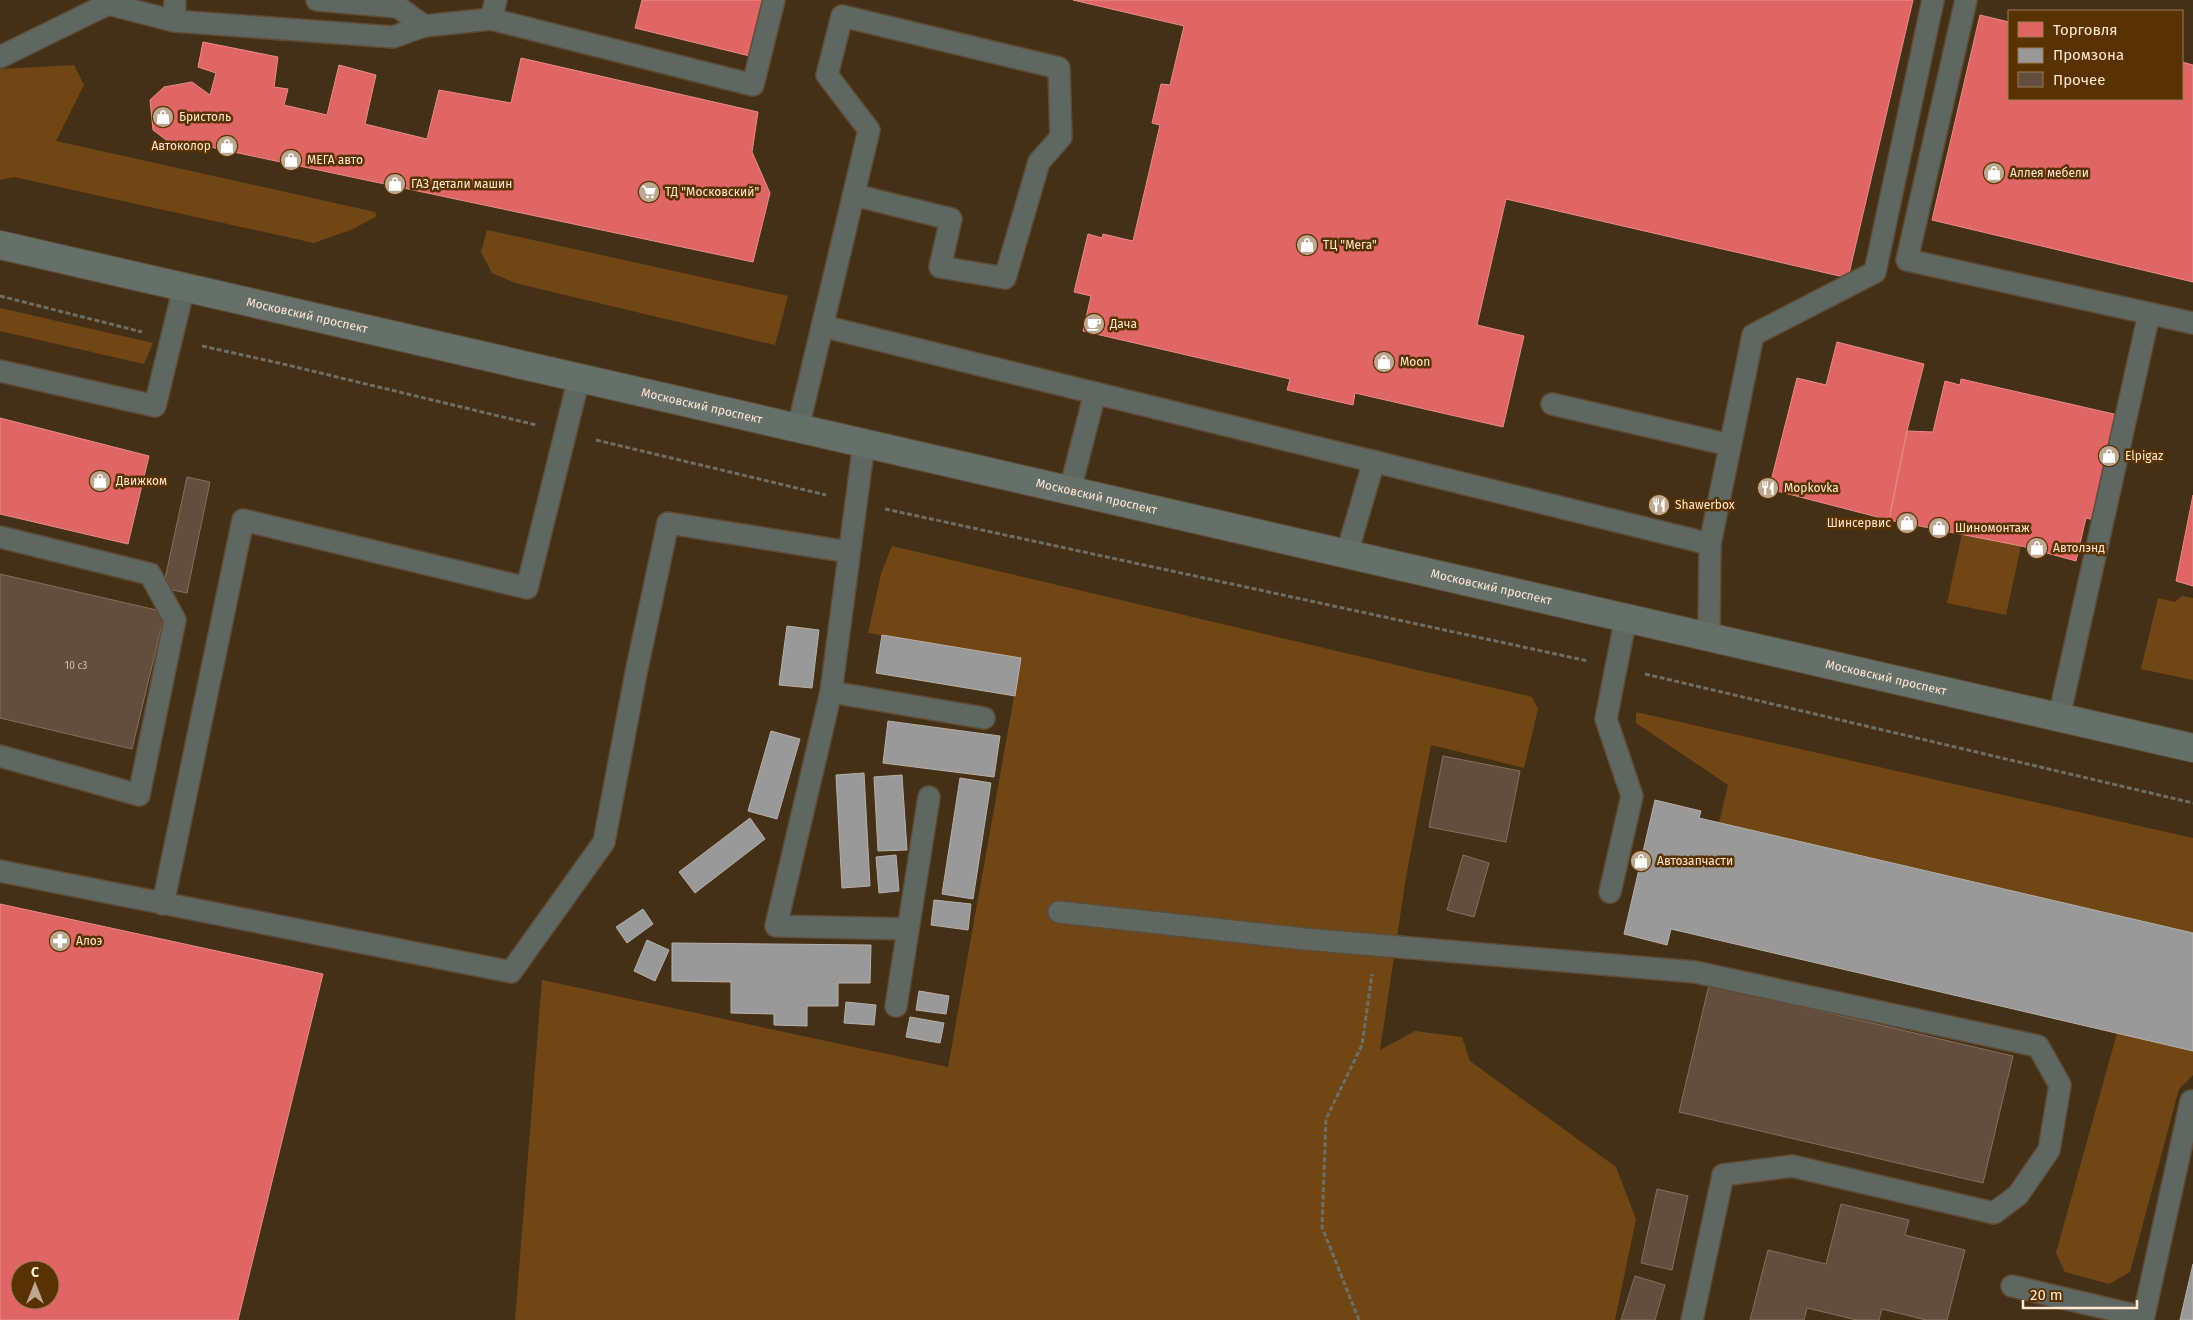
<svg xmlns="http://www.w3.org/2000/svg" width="2193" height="1320" font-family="'Fira Sans',sans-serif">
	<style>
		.green { fill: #714615 }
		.shops { fill: #e06666; stroke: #e98d86; fill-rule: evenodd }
		.industry { fill: #999; stroke: #b8b0aa }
		.building { fill: #634d3c; stroke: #866f5e }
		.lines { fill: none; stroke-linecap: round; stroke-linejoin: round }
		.lane-casing { stroke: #5f4c37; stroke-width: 24 }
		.secondary-casing { stroke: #5f4c37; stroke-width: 30 }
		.path { stroke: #6e6e64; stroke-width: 3; stroke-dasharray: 5 2.5; stroke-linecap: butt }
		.lane { stroke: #5e6762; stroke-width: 21 }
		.secondary { stroke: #65706a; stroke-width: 28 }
		.labels { text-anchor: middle; stroke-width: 5; stroke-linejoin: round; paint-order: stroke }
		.number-label { font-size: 10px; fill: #d8c0ac }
		.poi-label { font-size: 12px; fill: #ffe7d1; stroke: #583202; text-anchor: start }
		.street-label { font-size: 12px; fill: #ffe7d1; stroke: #583202 }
	</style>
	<rect width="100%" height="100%" fill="#443016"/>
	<!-- green -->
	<g class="green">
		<path d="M74,65L84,85L56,141L375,212L377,216L353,229L314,243L14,177L0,180V69Z"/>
		<path d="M487,230L788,296L775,345L515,283L492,273L481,252Z"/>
		<path d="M0,308L153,343L144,364L0,331Z"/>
		<path d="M1962,534L2021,546L2006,615L1947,603Z"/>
		<path d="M892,546L1532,697L1538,709L1524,768L1431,745L1406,877L1380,1050L1415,1031L1462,1037L1470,1061L1616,1167L1636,1219L1615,1320H515L542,980L948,1067L1021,658L868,633L881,574Z"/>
		<path d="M2182,596L2193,598V680L2141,669L2158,598L2175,602Z"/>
		<path d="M1636,712L2193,838V933L1719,823L1728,785L1636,723Z"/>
		<path d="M2117,1033L2193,1051V1075L2179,1089L2130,1272L2109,1284L2065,1272L2056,1253Z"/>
	</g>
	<!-- shops -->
	<g class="shops">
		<path d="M642,0H768L754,57L635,28Z"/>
		<path d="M1073,0H1913L1848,278L1506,199L1477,325L1524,336L1503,427L1355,393L1353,405L1287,390L1290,379L1083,331L1091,296L1074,292L1088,234L1102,238L1103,234L1133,241L1160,125L1152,123L1161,84L1170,85L1184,26Z"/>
		<path d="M1980,15L2009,22V99H2182V62L2193,65V282L1932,220Z"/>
		<path d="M203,42L278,57L274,87L288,89L284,105L327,115L339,65L376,75L365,124L427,139L439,90L511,103L521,58L758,112L752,152L770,193L753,262L205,146L178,149L153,130L150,100L164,87L192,82L210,95L216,73L198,67Z"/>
		<path d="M1837,342L1924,364L1907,431L1889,520L1769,489L1797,378L1826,385Z"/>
		<path d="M1961,379L2118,415L2094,520L2086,518L2076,561L2021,546L1889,520L1907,431L1933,432L1945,381L1960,385Z"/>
		<path d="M0,418L149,456L128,544L0,514Z"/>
		<path d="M2193,495V586L2176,581Z"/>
		<path d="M0,904L323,974L238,1320H0ZM20,1270H50V1300H20Z"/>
	</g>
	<!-- industry -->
	<g class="industry">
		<path d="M787,626L819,630L812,688L779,685Z"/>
		<path d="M882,635L1021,658L1015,696L876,673Z"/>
		<path d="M888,721L1000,736L994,777L883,763Z"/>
		<path d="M771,731L800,739L777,819L748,811Z"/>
		<path d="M864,773L870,886L842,888L836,775Z"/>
		<path d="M902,775L907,850L878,851L874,777Z"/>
		<path d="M960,778L991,783L973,899L942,894Z"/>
		<path d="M1655,800L1701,811L1699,818L2193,933V1051L1671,929L1667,945L1624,934Z"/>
		<path d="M750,818L765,839L695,893L679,872Z"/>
		<path d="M896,855L899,891L879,893L876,857Z"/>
		<path d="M934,900L971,904L968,930L931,925Z"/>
		<path d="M643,909L653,924L627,943L616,927Z"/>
		<path d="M647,940L669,950L655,981L634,971Z"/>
		<path d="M672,943L871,945L870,983H838V1006H807V1026L774,1025V1014L731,1013V982L672,981Z"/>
		<path d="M919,991L949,996L946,1014L916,1010Z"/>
		<path d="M846,1002L876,1005L874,1025L844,1023Z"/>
		<path d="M910,1017L944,1023L940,1043L906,1037Z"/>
		<path d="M2193,1264V1320H2180Z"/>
	</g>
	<!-- building -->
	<g class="building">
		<path d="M187,477L210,482L187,593L163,588Z"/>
		<path d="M0,574L165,612L132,749L0,718Z"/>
		<path d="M1443,756L1520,771L1506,842L1429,827Z"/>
		<path d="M1463,855L1489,863L1474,917L1447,910Z"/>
		<path d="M1709,985L2013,1056L1983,1183L1679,1112Z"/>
		<path d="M1657,1189L1688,1196L1672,1270L1641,1263Z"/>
		<path d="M1841,1204L1909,1220L1905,1235L1965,1250L1947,1320H1926L1882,1309L1879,1320H1857L1807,1308L1804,1320H1750L1768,1250L1826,1264Z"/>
		<path d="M1635,1276L1665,1285L1655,1320H1621Z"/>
	</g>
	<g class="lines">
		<!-- lane casing -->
		<g class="lane-casing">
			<g id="lane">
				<path d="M317,0L398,7L424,26"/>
				<path d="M1966,0L1907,260L2193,323"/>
				<path d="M108,4L174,21L393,37L424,26L491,19L753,85L774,0"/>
				<path d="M491,19L496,0"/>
				<path d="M174,21L175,0"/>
				<path d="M0,57L108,4L120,1"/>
				<path d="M822,326L1710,544L1709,636"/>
				<path d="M0,371L155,406L184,287"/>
				<path d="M1552,404L1730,445"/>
				<path d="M798,428C822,329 846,230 869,130L827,75L842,16L1059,68L1061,137L1039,162L1005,278L940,267L951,219L854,195"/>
				<path d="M864,443L831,692L776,926L908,929"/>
				<path d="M1070,490L1095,393"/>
				<path d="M0,537L150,574L175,620L139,795L0,756"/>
				<path d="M1710,544L1753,335L1875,272L1933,0"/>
				<path d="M1347,553L1374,461"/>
				<path d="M831,692L984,718"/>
				<path d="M2059,717L2149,314"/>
				<path d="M0,871L511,972L604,842L636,673L668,523L849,552"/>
				<path d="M1610,892L1632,796L1606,719L1626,617"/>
				<path d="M163,904L243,520L527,588L579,378"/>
				<path d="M1059,912L1305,939L1695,972L2038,1046L2060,1085L2049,1150L2018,1195L1994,1213L1792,1166L1723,1175L1692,1320"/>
				<path d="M896,1006L929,797"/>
				<path d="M2012,1286L2143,1317"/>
				<path d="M2143,1320L2191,1101H2193"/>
			</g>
		</g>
		<!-- secondary casing -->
		<g class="secondary-casing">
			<g id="secondary">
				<path id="s1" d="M0,245L2193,748"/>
			</g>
		</g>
		<!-- path -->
		<g class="path">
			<path d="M0,296L142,332"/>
			<path d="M202,346L279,363L536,425"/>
			<path d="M596,440L826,495"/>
			<path d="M885,509L1588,661"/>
			<path d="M1645,674L2193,803"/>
			<path d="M1359,1320L1322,1227L1326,1119L1362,1045L1372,974"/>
		</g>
		<!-- lane -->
		<use href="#lane" class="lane"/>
		<!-- secondary -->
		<use href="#secondary" class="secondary"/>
	</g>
	<!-- icons -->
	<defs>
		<g id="shop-disc" transform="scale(1.125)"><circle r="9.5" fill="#bea790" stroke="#583202"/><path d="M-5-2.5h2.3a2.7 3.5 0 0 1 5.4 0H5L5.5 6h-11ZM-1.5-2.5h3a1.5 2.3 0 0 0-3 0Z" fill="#fff"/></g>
		<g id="supermarket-disc" transform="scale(1.125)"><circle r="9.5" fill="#bea790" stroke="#583202"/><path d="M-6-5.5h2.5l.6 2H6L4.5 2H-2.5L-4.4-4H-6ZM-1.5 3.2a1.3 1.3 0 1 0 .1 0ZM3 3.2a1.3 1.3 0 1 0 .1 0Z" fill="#fff"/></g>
		<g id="cafe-disc" transform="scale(1.125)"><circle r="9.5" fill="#bea790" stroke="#583202"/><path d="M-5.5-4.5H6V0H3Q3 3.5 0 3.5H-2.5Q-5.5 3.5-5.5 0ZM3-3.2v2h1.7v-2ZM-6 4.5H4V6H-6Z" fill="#fff"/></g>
		<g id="restaurant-disc" transform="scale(1.125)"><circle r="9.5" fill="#bea790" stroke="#583202"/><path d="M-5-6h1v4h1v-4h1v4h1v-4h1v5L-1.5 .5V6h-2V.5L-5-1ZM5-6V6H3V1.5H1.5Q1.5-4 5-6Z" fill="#fff"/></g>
		<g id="pharmacy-disc" transform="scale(1.125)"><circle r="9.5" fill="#bea790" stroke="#583202"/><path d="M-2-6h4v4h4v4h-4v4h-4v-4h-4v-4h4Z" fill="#fff"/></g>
	</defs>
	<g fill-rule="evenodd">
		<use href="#shop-disc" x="163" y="117"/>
		<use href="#shop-disc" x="227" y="146"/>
		<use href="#shop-disc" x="291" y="160"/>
		<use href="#shop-disc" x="1994" y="173"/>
		<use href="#shop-disc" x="395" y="184"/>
		<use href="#supermarket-disc" x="649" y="192"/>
		<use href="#shop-disc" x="1307" y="245"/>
		<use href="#cafe-disc" x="1094" y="324"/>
		<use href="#shop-disc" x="1384" y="362"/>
		<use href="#shop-disc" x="2109" y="456"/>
		<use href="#shop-disc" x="100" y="481"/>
		<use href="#restaurant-disc" x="1768" y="488"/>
		<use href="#restaurant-disc" x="1659" y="505"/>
		<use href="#shop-disc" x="1907" y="523"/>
		<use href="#shop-disc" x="1939" y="528"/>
		<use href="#shop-disc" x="2037" y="548"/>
		<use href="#shop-disc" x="1641" y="861"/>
		<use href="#pharmacy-disc" x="60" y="941"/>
	</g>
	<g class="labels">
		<!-- number labels -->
		<g class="number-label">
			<text x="76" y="669">10 с3</text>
		</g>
		<!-- poi labels -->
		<g class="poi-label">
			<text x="179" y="121">Бристоль</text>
			<text x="211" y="150" text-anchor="end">Автоколор</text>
			<text x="307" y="164">МЕГА авто</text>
			<text x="2010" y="177">Аллея мебели</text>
			<text x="411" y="188">ГАЗ детали машин</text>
			<text x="665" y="196">ТД "Московский"</text>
			<text x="1323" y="249">ТЦ "Мега"</text>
			<text x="1110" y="328">Дача</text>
			<text x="1400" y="366">Moon</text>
			<text x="2125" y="460">Elpigaz</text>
			<text x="116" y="485">Движком</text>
			<text x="1784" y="492">Mopkovka</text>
			<text x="1675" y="509">Shawerbox</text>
			<text x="1891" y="527" text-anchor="end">Шинсервис</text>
			<text x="1955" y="532">Шиномонтаж</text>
			<text x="2053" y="552">Автолэнд</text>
			<text x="1657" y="865">Автозапчасти</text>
			<text x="76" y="945">Алоэ</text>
		</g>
		<!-- street labels -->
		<g class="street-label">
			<text dy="4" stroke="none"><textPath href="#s1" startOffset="315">Московский проспект</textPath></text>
			<text dy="4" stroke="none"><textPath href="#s1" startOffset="720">Московский проспект</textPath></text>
			<text dy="4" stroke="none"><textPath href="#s1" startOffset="1125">Московский проспект</textPath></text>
			<text dy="4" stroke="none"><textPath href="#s1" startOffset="1530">Московский проспект</textPath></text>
			<text dy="4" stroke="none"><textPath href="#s1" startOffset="1935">Московский проспект</textPath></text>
		</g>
	</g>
	<!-- legend -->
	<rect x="2008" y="10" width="175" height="90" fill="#583202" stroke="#9b7a55"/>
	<rect x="2018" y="22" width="25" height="15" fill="#e06666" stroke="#9b7a55"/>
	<text x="2053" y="35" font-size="15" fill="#ffe7d1">Торговля</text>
	<rect x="2018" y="48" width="25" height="15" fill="#999999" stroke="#9b7a55"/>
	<text x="2053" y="60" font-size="15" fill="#ffe7d1">Промзона</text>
	<rect x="2018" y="72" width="25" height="15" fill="#634d3c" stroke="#9b7a55"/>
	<text x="2053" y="85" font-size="15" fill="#ffe7d1">Прочее</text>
	<!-- north arrow -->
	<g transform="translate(35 1285)"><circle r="24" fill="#583202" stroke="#9b7a55"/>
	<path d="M0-4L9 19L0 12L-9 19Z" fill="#bea790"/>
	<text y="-8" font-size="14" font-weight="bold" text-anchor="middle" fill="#ffe7d1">С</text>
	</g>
	<!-- scale -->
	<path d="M2023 1300v8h114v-8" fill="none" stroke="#ffe7d1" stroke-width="2.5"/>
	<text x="2030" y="1300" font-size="15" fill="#ffe7d1" stroke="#583202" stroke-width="4" paint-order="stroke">20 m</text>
</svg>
